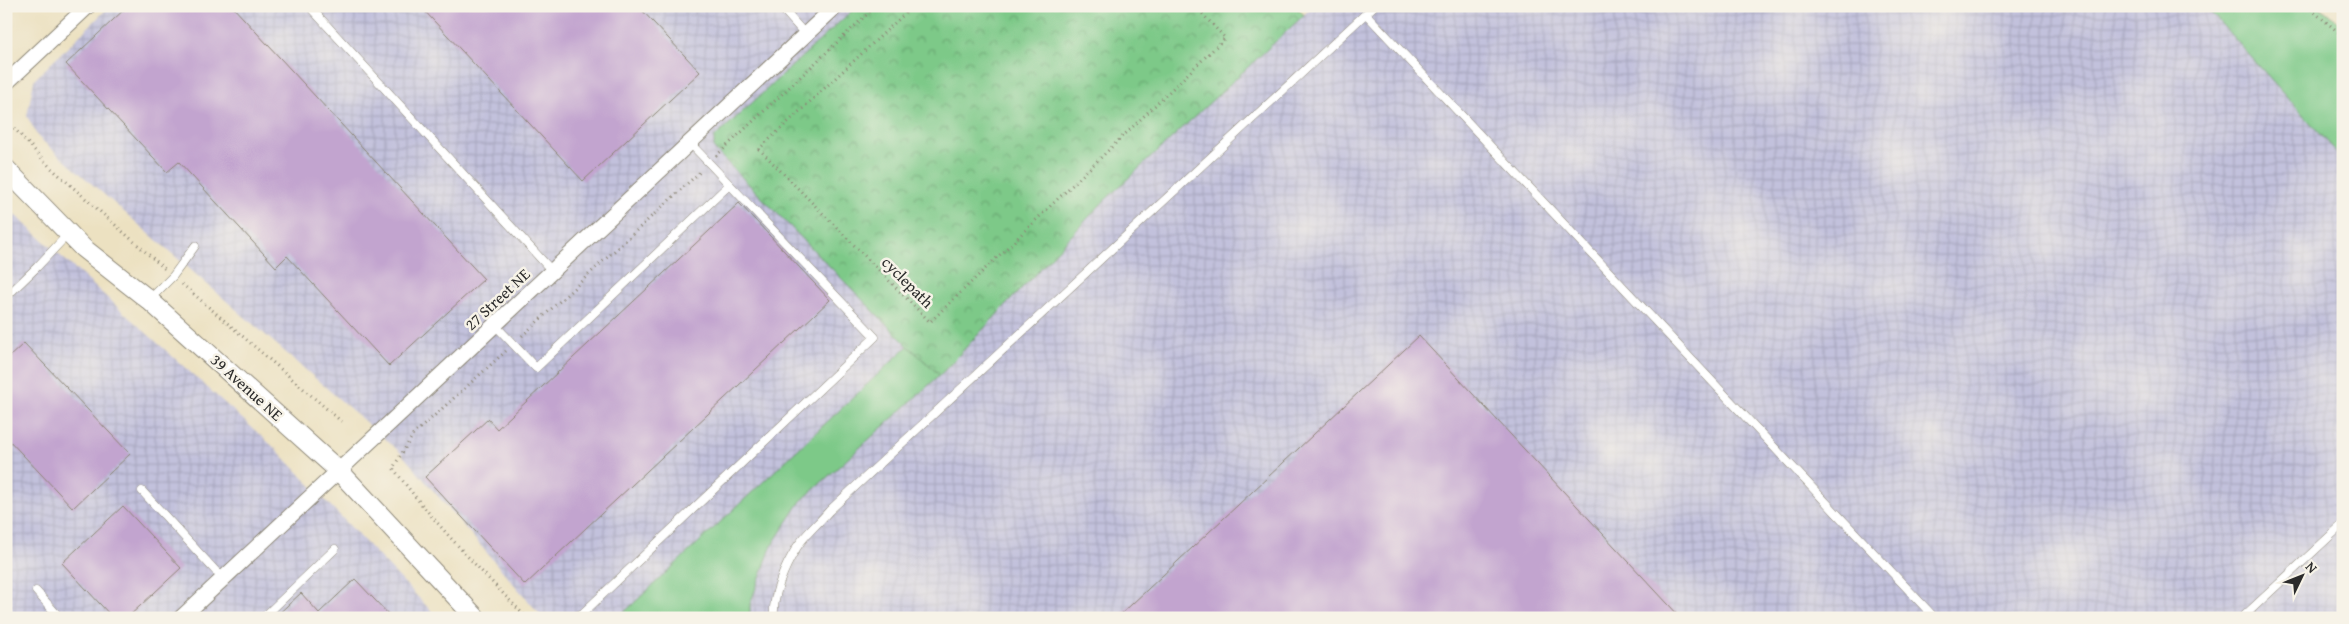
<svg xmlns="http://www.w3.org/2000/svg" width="2349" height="624" font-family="'Gentium Book Plus',serif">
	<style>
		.industrial { fill: url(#industrial-grid) }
		.grass { fill: #7dc988; stroke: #547a5a }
		.park { fill: url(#park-crowns); stroke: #547a5a }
		.building { fill: #c2a4cf }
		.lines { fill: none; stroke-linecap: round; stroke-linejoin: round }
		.service-casing { stroke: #8c8676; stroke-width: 9 }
		.minor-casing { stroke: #8c8676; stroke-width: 17 }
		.tertiary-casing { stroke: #8c8676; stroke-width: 21 }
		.path { stroke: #8c8676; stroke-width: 3; stroke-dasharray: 1 4; stroke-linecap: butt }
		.service { stroke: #fff; stroke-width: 8 }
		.minor { stroke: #fff; stroke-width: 15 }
		.tertiary { stroke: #fff; stroke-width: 19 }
		.labels { text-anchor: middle; stroke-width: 5; stroke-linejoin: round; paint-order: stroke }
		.street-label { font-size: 16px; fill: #2b2b2b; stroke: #f7f3e8 }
	</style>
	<defs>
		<pattern id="industrial-grid" width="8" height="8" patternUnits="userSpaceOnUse" patternTransform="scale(1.25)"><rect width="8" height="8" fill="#c2c1dc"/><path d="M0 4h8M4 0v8" fill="none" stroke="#a7a6bd"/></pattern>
		<pattern id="park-crowns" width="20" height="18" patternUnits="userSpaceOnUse" patternTransform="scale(1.25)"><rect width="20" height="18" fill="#7dc988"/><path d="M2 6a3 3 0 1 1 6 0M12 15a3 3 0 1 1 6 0" fill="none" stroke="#67a36f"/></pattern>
	</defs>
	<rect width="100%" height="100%" fill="#f7f3e8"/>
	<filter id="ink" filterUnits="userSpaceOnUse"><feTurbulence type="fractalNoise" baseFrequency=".02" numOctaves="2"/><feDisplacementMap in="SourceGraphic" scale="10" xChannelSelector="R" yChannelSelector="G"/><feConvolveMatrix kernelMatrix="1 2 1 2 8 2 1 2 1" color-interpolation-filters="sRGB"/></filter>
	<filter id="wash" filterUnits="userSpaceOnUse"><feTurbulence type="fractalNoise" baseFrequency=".0096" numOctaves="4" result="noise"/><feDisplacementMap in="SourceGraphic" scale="20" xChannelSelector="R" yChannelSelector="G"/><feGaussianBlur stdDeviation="1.12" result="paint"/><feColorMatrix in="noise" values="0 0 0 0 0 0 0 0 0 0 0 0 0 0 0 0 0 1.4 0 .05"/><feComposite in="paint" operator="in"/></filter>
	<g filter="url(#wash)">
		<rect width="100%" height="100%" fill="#ece1c1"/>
		<!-- industrial -->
		<g class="industrial">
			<path d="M110,6H857L714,138V149L908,346L618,618H543L400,452L38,137L27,116L34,80Z"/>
			<path d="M1313,6H2205L2343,159V618H750V604L772,545L801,501L940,375L1104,201Z"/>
			<path d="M6,207L277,450L438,618H6Z"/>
		</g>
		<!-- grass -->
		<g class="grass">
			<path d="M2205,6H2319L2343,26V159Z"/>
			<path d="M908,346L940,375L801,501L772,545L750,604V618H618Z"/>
		</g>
		<!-- park -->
		<path class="park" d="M857,6H1296L1304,15L1104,201L940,375L908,346L714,149V138Z"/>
		<g id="blocks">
			<!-- building -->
			<g class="building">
				<path d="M128,6H232L484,279L389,366L287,256L276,267L179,162L167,172L66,64Z"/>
				<path d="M420,6H638L700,72L583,181Z"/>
				<path d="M739,203L830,300L525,585L425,477L488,419L497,429Z"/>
				<path d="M1419,336L1681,618H1117Z"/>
				<path d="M24,343L130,454L73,508L6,437V360Z"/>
				<path d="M123,506L181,568L127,618H113L62,563Z"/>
				<path d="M355,579L392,618H274L301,593L319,613Z"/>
			</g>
		</g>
	</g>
	<g filter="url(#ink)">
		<use href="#blocks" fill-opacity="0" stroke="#8c8676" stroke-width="1"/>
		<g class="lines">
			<!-- service casing -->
			<g class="service-casing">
				<g id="service">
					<path d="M309,6L552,271"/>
					<path d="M780,6L805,34"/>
					<path d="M1366,14L1935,618"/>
					<path d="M6,297L37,267L68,234"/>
					<path d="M149,300L173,276L195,246"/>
					<path d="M495,325L536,368L729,185"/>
					<path d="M142,491L223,579"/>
					<path d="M36,591L60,618"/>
					<path d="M263,618L335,549"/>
					<path d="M573,618L583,613L875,337L689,142"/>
					<path d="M774,618C772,595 785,566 797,547C805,534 819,523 829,511L1374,6"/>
					<path d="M2242,618L2343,524"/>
				</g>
			</g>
			<!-- minor casing -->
			<g class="minor-casing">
				<g id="minor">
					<path d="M6,83L88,6"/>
					<path d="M181,618L836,6"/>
				</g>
			</g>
			<!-- tertiary casing -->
			<g class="tertiary-casing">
				<path id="tertiary" d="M6,169L83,248L149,300L340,472L476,618"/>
			</g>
			<!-- path -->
			<g class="path">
				<path d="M913,6L759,149L930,322L1225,38L1195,6"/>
				<path d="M2307,6L2343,36"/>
				<path d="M14,128L50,167L166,270"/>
				<path d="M716,156L876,6"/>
				<path d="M182,284L342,422"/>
				<path d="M522,336L701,171"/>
				<path d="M506,351L413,435L393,468C433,522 480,570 527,618"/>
			</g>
			<!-- service -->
			<use href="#service" class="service"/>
			<!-- minor -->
			<use href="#minor" class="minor"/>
			<!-- tertiary -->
			<use href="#tertiary" class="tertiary"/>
		</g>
	</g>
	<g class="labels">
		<!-- street labels -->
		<g class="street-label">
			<text transform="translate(908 282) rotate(45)" y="6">cyclepath</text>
			<text transform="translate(497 299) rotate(-43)" y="6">27 Street NE</text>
			<text transform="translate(247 387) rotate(42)" y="6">39 Avenue NE</text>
		</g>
	</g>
	<!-- margin -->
	<rect width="2349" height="624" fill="none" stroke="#f7f3e8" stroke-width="25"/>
	<!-- north arrow -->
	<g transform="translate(2302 576) rotate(47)" stroke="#f7f3e8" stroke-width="4" paint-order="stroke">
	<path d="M0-4L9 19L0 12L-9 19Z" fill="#2b2b2b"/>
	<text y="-8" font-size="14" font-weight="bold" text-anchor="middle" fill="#2b2b2b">N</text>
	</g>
</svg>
